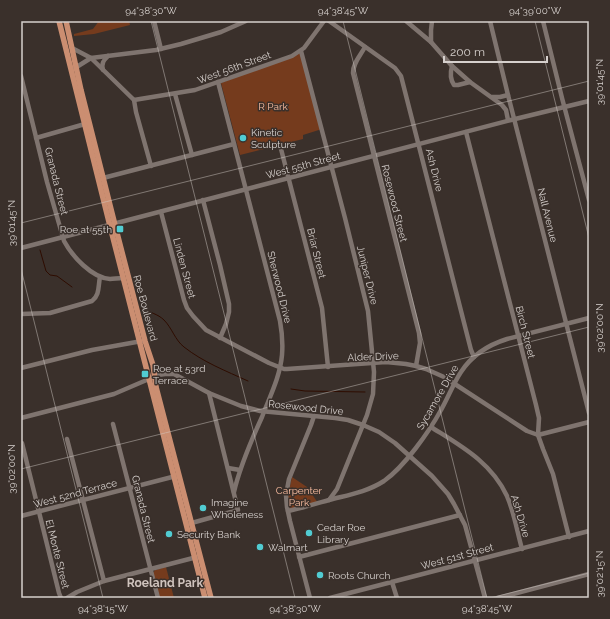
<svg xmlns="http://www.w3.org/2000/svg" width="610" height="619" font-family="Raleway,sans-serif">
	<style>
		.green { fill: #753b1d }
		.lines { fill: none; stroke-linecap: round; stroke-linejoin: round }
		.stream { stroke: #2e0c00; stroke-width: 1 }
		.minor { stroke: #7f746f; stroke-width: 4.5 }
		.major { stroke: #cb8e71; stroke-width: 5.5 }
		.ticks { fill: none; stroke: #d6d0cd; stroke-width: 1; stroke-opacity: 0.45 }
		.poi-dot { fill: #51ccd2; stroke: #3a302b; stroke-width: 1.5 }
		.labels { text-anchor: middle; stroke-width: 3; stroke-linejoin: round; paint-order: stroke }
		.street-label { font-size: 10px; fill: #d6d0cd; stroke: #3a302b }
		.park-label { font-size: 10px; fill: #fabda0; stroke: #3a302b }
		.poi-label { font-size: 10px; fill: #d6d0cd; stroke: #3a302b; text-anchor: start }
		.quarter-label { font-size: 12px; font-weight: bold; fill: #cfc3bd; stroke: #3a302b }
		.neatline { fill: none; stroke: #d6d0cd; stroke-width: 1.5 }
		.ticks-label { font-size: 10px; text-anchor: middle; fill: #d6d0cd }
	</style>
	<rect width="100%" height="100%" fill="#3a302b"/>
	<!-- green -->
	<g class="green">
		<path d="M99,21H129L130,25L94,34L74,36V34L93,29Z"/>
		<path d="M301,51L322,129L303,135V139L240,155L221,83L291,56Z"/>
		<path d="M292,477L307,487L318,503L290,510L288,495Z"/>
		<path d="M166,567L174,598H159L153,573L155,570Z"/>
	</g>
	<g class="lines">
		<!-- stream -->
		<g class="stream">
			<path d="M40,250L46,271L50,275L57,276L72,287"/>
			<path d="M141,309C149,312 158,314 164,320C172,328 175,340 184,347C203,362 226,371 248,381"/>
			<path d="M291,389L305,391L365,392"/>
		</g>
		<!-- minor -->
		<g class="minor">
			<path d="M154,21L161,49"/>
			<path d="M329,21L395,68L401,76L471,350L474,357"/>
			<path d="M406,21L431,42L452,66L470,82L502,105L506,110L508,120"/>
			<path d="M490,21L508,95L589,413"/>
			<path d="M543,21L562,98L589,200"/>
			<path d="M431,42V30L432,21"/>
			<path d="M365,47C360,56 353,63 353,73L419,333L420,343L416,366"/>
			<path d="M72,48L91,58L134,100L136,112L151,166"/>
			<path d="M301,51L345,218L368,311L374,372L373,394L367,415L337,489L329,500"/>
			<path d="M452,66C450,73 450,79 454,85H458L470,82"/>
			<path d="M75,68L91,58L156,50L181,44L221,32L246,21"/>
			<path d="M103,70C101,63 104,60 108,56"/>
			<path d="M21,76L47,182L64,241C72,256 92,278 110,279C114,279 118,278 123,278"/>
			<path d="M218,82L280,321C282,332 283,343 282,355C280,377 270,396 262,417C251,441 240,466 234,492"/>
			<path d="M175,94L192,155"/>
			<path d="M492,97H500L508,95"/>
			<path d="M134,100L140,99L195,90L292,56L304,48L324,21"/>
			<path d="M466,132L536,405L539,418L538,435L543,449L553,474L569,537"/>
			<path d="M36,138L85,124"/>
			<path d="M280,145L322,308L328,367"/>
			<path d="M103,178L234,144"/>
			<path d="M203,200L220,265L229,304V312L226,324L220,338"/>
			<path d="M161,212L184,300L187,308L193,316L206,330L269,363L284,369H287L386,362L406,364L416,366L426,369L444,377L527,431L538,435L589,422"/>
			<path d="M21,248L511,120L589,101"/>
			<path d="M21,314L50,313L92,301C100,295 98,286 100,277"/>
			<path d="M21,368L92,350L142,341"/>
			<path d="M21,418L114,394L149,379L158,375L165,374H174L209,393L241,406L260,411L335,418L348,420L363,425L379,432L395,443L432,476L448,494L454,504L465,525L485,598"/>
			<path d="M113,424L158,598"/>
			<path d="M431,427C461,446 491,462 507,496C514,512 517,531 522,549"/>
			<path d="M67,439L104,581"/>
			<path d="M22,443L59,593L61,598"/>
			<path d="M228,468L240,470"/>
			<path d="M288,511C302,508 315,504 329,500C348,495 367,492 384,481C404,467 429,432 441,410C448,398 453,384 461,372C472,355 488,345 507,339L589,318"/>
			<path d="M21,516L176,476"/>
			<path d="M188,524L238,510L209,393"/>
			<path d="M299,557L460,515"/>
			<path d="M392,582L397,598"/>
			<path d="M67,598L77,592L104,581L197,557"/>
			<path d="M310,598L290,521L287,507L286,495L289,479L311,425L314,416"/>
			<path d="M330,598L589,531"/>
			<path d="M498,598L589,574"/>
		</g>
		<!-- major -->
		<g class="major">
			<path d="M59,21L111,230L205,598"/>
			<path d="M66,21L81,90L116,229L145,341L153,365L156,387L211,598"/>
		</g>
	</g>
	<!-- ticks -->
	<path class="ticks" d="M151,21L295,598M343,21L487,598M535,21L589,238M21,223L589,81M21,269L103,598M21,469L589,327M490,598L589,573"/>
	<!-- markers -->
	<g class="poi-dot">
		<circle cx="243" cy="138" r="4"/>
		<rect x="116" y="225" width="8" height="8" rx="2"/>
		<rect x="141" y="370" width="8" height="8" rx="2"/>
		<circle cx="203" cy="508" r="4"/>
		<circle cx="309" cy="533" r="4"/>
		<circle cx="169" cy="534" r="4"/>
		<circle cx="260" cy="547" r="4"/>
		<circle cx="320" cy="575" r="4"/>
	</g>
	<g class="labels">
		<!-- street labels -->
		<g class="street-label">
			<text transform="translate(234 67) rotate(-20)" y="4">West 56th Street</text>
			<text transform="translate(303 165) rotate(-15)" y="4">West 55th Street</text>
			<text transform="translate(435 170) rotate(76)" y="4">Ash Drive</text>
			<text transform="translate(57 181) rotate(76)" y="4">Granada Street</text>
			<text transform="translate(395 203) rotate(76)" y="4">Rosewood Street</text>
			<text transform="translate(548 215) rotate(76)" y="4">Nall Avenue</text>
			<text transform="translate(317 253) rotate(76)" y="4">Briar Street</text>
			<text transform="translate(185 268) rotate(75)" y="4">Linden Street</text>
			<text transform="translate(368 275) rotate(76)" y="4">Juniper Drive</text>
			<text transform="translate(280 287) rotate(76)" y="4">Sherwood Drive</text>
			<text transform="translate(146 308) rotate(75)" y="4">Roe Boulevard</text>
			<text transform="translate(526 332) rotate(76)" y="4">Birch Street</text>
			<text transform="translate(373 356) rotate(-2)" y="4">Alder Drive</text>
			<text transform="translate(437 397) rotate(-60)" y="4">Sycamore Drive</text>
			<text transform="translate(306 407) rotate(6)" y="4">Rosewood Drive</text>
			<text transform="translate(75 493) rotate(-15)" y="4">West 52nd Terrace</text>
			<text transform="translate(144 509) rotate(76)" y="4">Granada Street</text>
			<text transform="translate(521 516) rotate(73)" y="4">Ash Drive</text>
			<text transform="translate(58 554) rotate(76)" y="4">El Monte Street</text>
			<text transform="translate(457 556) rotate(-15)" y="4">West 51st Street</text>
		</g>
		<!-- park labels -->
		<g class="park-label">
			<text x="273" y="110">R Park</text>
			<text x="299" y="494">Carpenter<tspan x="299" dy="12">Park</tspan></text>
		</g>
		<!-- poi labels -->
		<g class="poi-label">
			<text x="251" y="136">Kinetic<tspan x="251" dy="12">Sculpture</tspan></text>
			<text x="112" y="233" text-anchor="end">Roe at 55th</text>
			<text x="153" y="372">Roe at 53rd<tspan x="153" dy="12">Terrace</tspan></text>
			<text x="211" y="506">Imagine<tspan x="211" dy="12">Wholeness</tspan></text>
			<text x="317" y="531">Cedar Roe<tspan x="317" dy="12">Library</tspan></text>
			<text x="177" y="538">Security Bank</text>
			<text x="268" y="551">Walmart</text>
			<text x="328" y="579">Roots Church</text>
		</g>
		<!-- quarter labels -->
		<g class="quarter-label">
			<text x="165" y="587">Roeland Park</text>
		</g>
	</g>
	<!-- border -->
	<rect width="610" height="619" fill="none" stroke="#3a302b" stroke-width="44"/>
	<!-- scale -->
	<path d="M444 56v6h103v-6" fill="none" stroke="#d6d0cd" stroke-width="2"/>
	<text x="450" y="56" font-size="12" fill="#d6d0cd" stroke="#3a302b" stroke-width="3" paint-order="stroke">200 m</text>
	<rect x="22" y="22" width="566" height="575" class="neatline"/>
	<g class="ticks-label">
		<text x="151" y="14">94°38'30"W</text>
		<text x="343" y="14">94°38'45"W</text>
		<text x="535" y="14">94°39'00"W</text>
		<text transform="translate(599 82) rotate(-90)" y="4">39°01'45"N</text>
		<text transform="translate(11 223) rotate(-90)" y="4">39°01'45"N</text>
		<text transform="translate(599 328) rotate(-90)" y="4">39°02'00"N</text>
		<text transform="translate(11 469) rotate(-90)" y="4">39°02'00"N</text>
		<text transform="translate(599 574) rotate(-90)" y="4">39°02'15"N</text>
		<text x="103" y="612">94°38'15"W</text>
		<text x="295" y="612">94°38'30"W</text>
		<text x="487" y="612">94°38'45"W</text>
	</g>
</svg>
